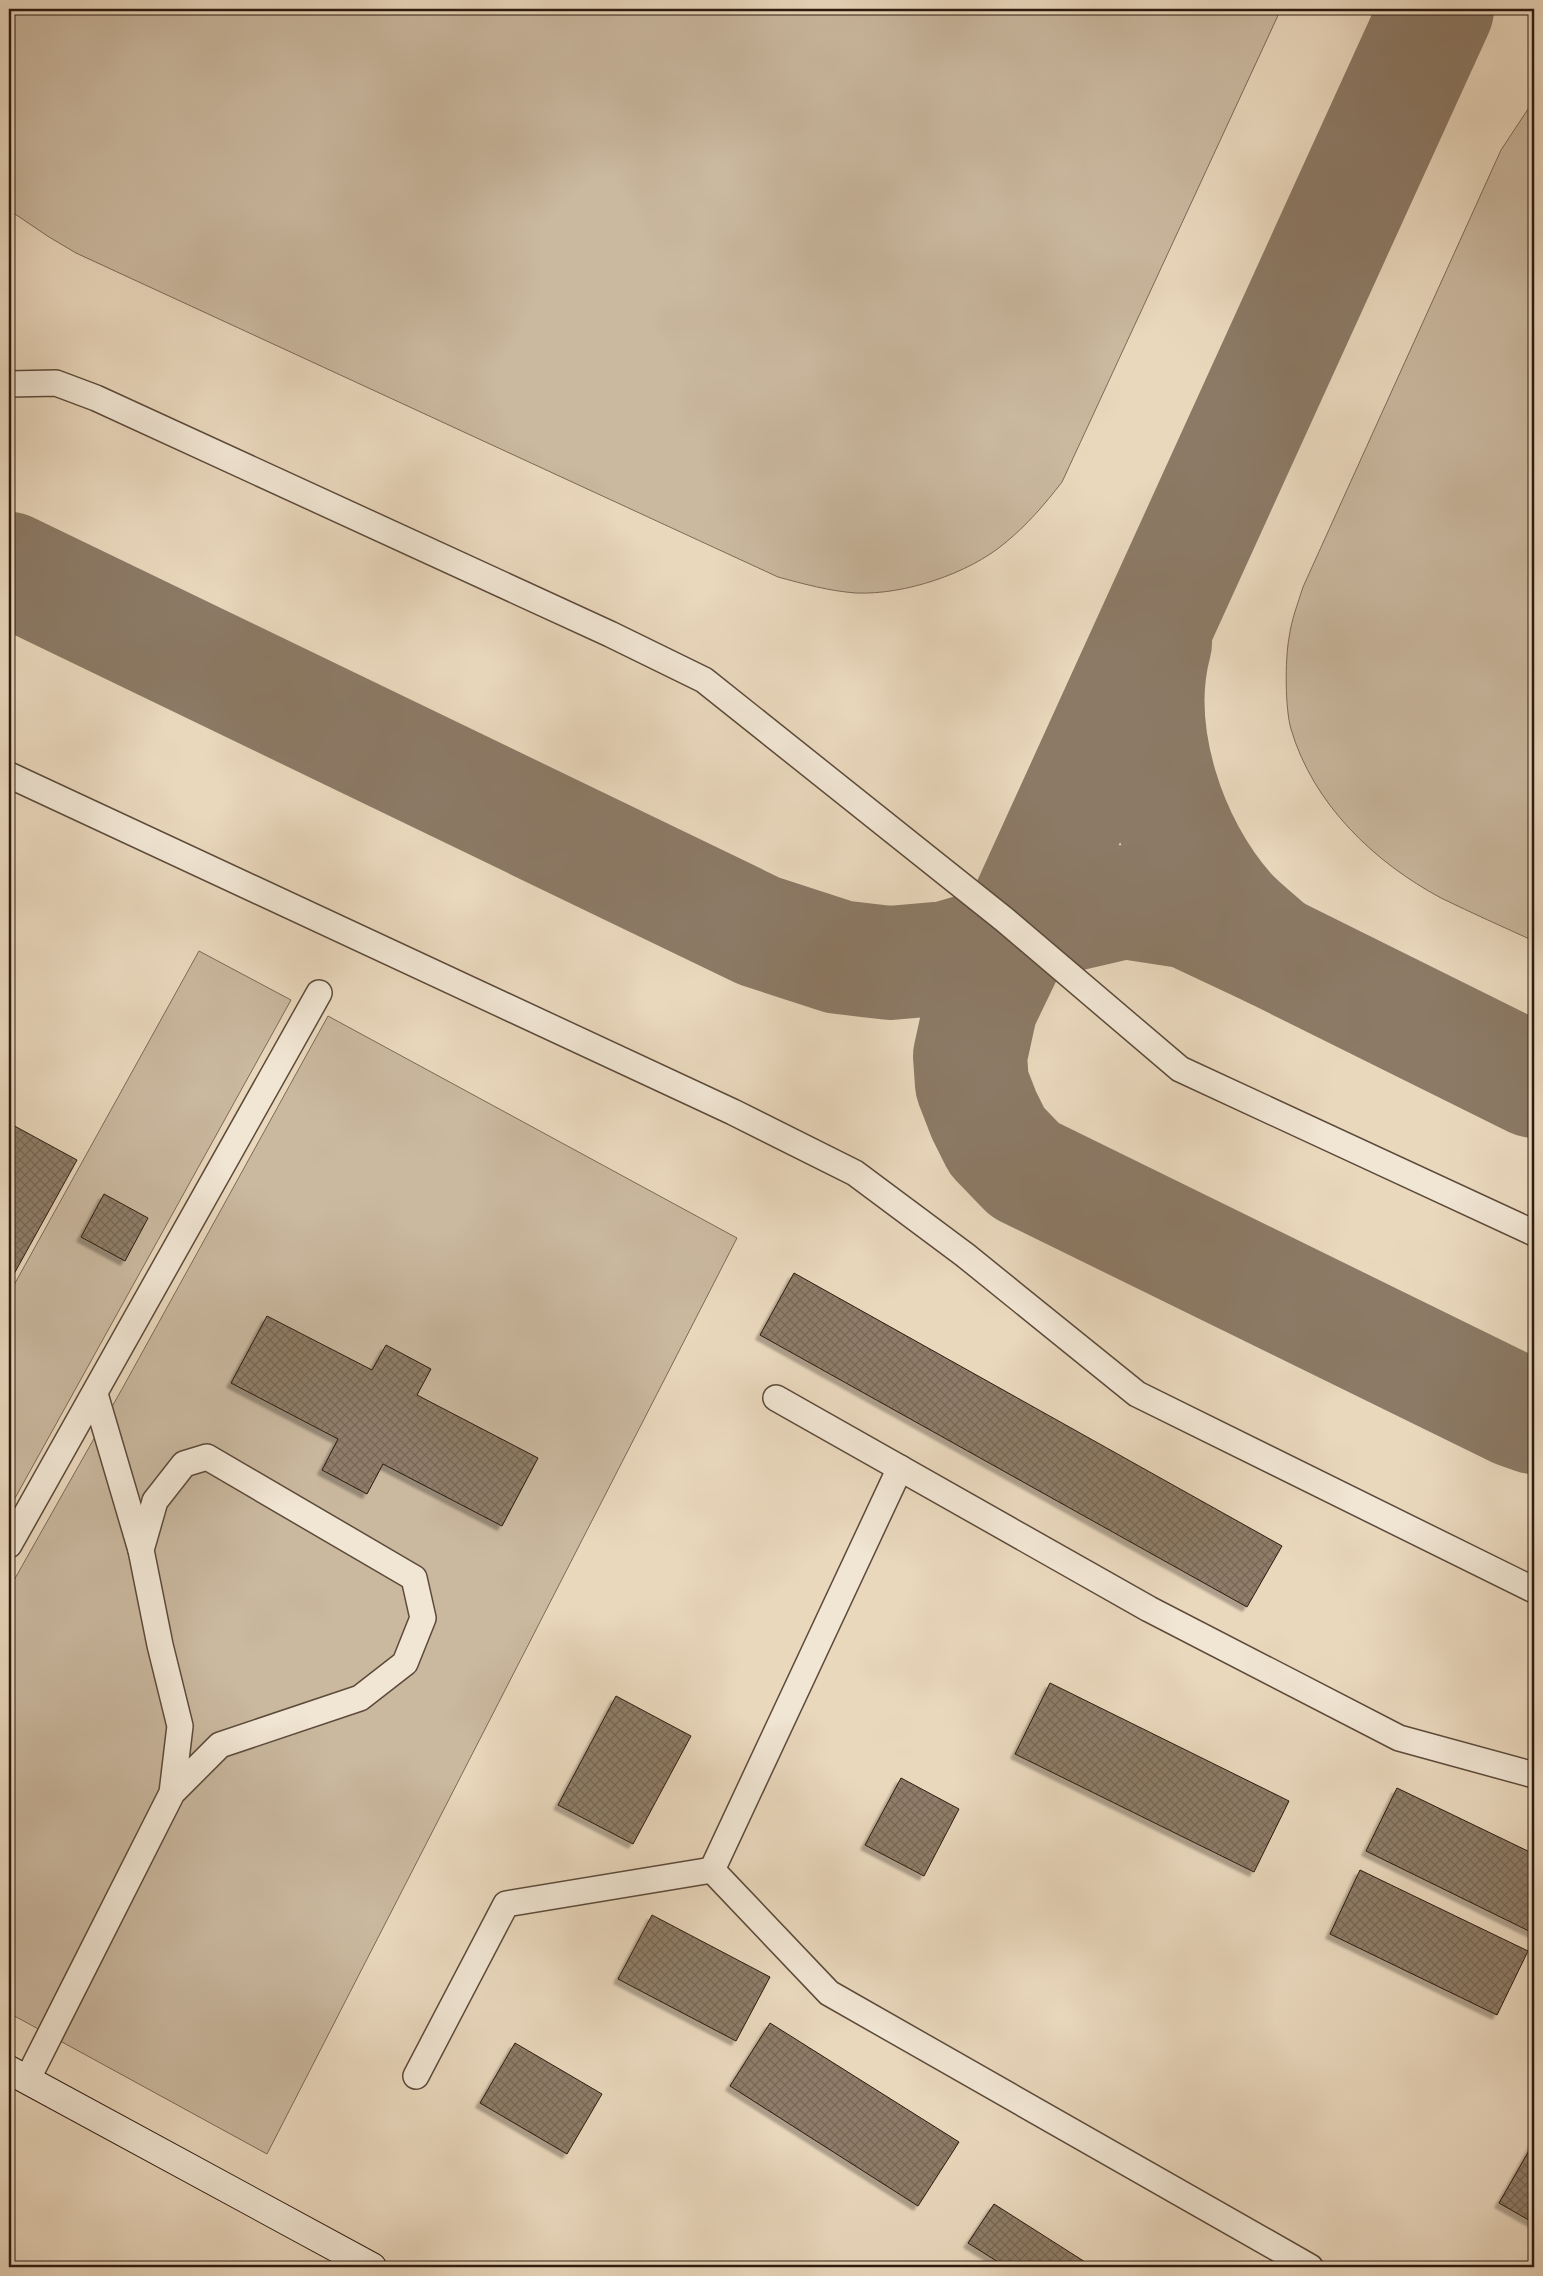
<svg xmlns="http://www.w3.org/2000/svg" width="1543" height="2276" font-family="Vollkorn,serif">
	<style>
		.grass { fill: #cab89f; stroke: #7c6a57 }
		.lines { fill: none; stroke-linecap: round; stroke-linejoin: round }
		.taxiway { stroke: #8c7a66; stroke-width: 114 }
		.building { fill: url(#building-cross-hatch); stroke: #2d1b0f; filter: url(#shadow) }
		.lane-casing { stroke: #5c4a3a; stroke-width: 28 }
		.secondary-casing { stroke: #2d1b0f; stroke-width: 30 }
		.lane { stroke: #f1e6d4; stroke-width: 25 }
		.secondary { stroke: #f1e6d4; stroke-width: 28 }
	</style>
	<defs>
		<pattern id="building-cross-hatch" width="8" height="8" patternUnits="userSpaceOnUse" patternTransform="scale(1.25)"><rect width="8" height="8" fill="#8f7d69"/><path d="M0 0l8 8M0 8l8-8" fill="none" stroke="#756655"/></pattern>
		<filter id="shadow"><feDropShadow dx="-4.5" dy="4.5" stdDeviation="1" flood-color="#0004"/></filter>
	</defs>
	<rect width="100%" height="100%" fill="#ead8bd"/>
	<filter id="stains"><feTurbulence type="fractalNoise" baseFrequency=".004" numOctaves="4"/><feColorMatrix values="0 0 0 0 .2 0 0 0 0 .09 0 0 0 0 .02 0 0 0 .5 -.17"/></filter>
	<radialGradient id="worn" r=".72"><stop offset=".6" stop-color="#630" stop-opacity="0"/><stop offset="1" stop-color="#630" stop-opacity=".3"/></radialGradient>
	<!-- grass -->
	<g class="grass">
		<path d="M9,9H1281L1062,482C1045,504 1027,525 1005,543C968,574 904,595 856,593C829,591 804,584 778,577L76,253L49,237L9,210Z"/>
		<path d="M1534,100V941C1503,927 1472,913 1441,898C1374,862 1313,804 1291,729C1285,709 1285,659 1289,638C1291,621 1298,603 1303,587L1501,150Z"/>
		<path d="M199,951L291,1000L9,1509V1294Z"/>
		<path d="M328,1016L737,1238L267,2154L9,2013V1589L122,1389Z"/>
	</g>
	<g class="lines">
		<!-- taxiway -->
		<g class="taxiway">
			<path d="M1437,9L1017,931L981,1006L970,1056L972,1084L984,1115L997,1141L1025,1170L1517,1411L1534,1417"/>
			<path d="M9,569L759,931L839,957L890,963L947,958L978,949L1017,931L1068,915L1124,902L1189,912L1272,951L1534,1081"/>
			<path d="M1155,643C1131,732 1169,845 1229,912C1242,926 1258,938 1272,951"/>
		</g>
	</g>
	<!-- building -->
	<g class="building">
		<path d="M9,1123L77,1160L9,1283Z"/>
		<path d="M104,1194L148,1218L125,1261L81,1237Z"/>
		<path d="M794,1273L1282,1546L1247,1607L760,1335Z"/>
		<path d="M267,1316L372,1370L386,1345L431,1369L417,1395L538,1458L502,1526L383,1464L367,1494L322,1470L338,1439L231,1383Z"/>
		<path d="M1050,1683L1289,1801L1254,1872L1015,1754Z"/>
		<path d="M616,1696L691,1736L633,1844L558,1805Z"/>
		<path d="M901,1778L959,1809L924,1876L865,1845Z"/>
		<path d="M1397,1788L1534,1854L1533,1933L1366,1851Z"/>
		<path d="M1360,1870L1528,1951L1497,2015L1330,1934Z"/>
		<path d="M652,1915L770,1977L736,2041L618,1979Z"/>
		<path d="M770,2023L959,2142L918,2206L730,2086Z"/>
		<path d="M515,2043L602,2094L567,2154L480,2103Z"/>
		<path d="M1534,2142V2223L1499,2203Z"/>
		<path d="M994,2204L1093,2267H1006L968,2243Z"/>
	</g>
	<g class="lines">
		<!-- lane casing -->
		<g class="lane-casing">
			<g id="lane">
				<path d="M9,384L56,383L96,398L610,634L704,680L1005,920L1180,1069L1534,1233"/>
				<path d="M9,775L733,1112L855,1173L965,1255L1137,1394L1534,1590"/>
				<path d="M95,1394L141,1550"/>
				<path d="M776,1398L1149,1609L1399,1738L1534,1775"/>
				<path d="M900,1468L712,1870L829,1993L1310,2267"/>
				<path d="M9,1545L319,993"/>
				<path d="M416,2076L506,1904L712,1870"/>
				<path d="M27,2080L172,1793L220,1745L360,1698L405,1663L423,1618L414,1578L207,1457L184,1464L155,1501L141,1550L160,1645L180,1726L172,1793"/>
			</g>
		</g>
		<!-- secondary casing -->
		<g class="secondary-casing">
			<path id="secondary" d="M9,2070L372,2267"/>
		</g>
		<!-- lane -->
		<use href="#lane" class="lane"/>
		<!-- secondary -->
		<use href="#secondary" class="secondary"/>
	</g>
	<!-- margin -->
	<rect width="1543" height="2276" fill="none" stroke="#ead8bd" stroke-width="30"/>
	<rect x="10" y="10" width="1523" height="2256" fill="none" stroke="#2d1b0f" stroke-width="2.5"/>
	<rect x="15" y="15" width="1513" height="2246" fill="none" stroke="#2d1b0f"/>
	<rect width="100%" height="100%" filter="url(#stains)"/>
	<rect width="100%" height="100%" fill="url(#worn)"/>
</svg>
